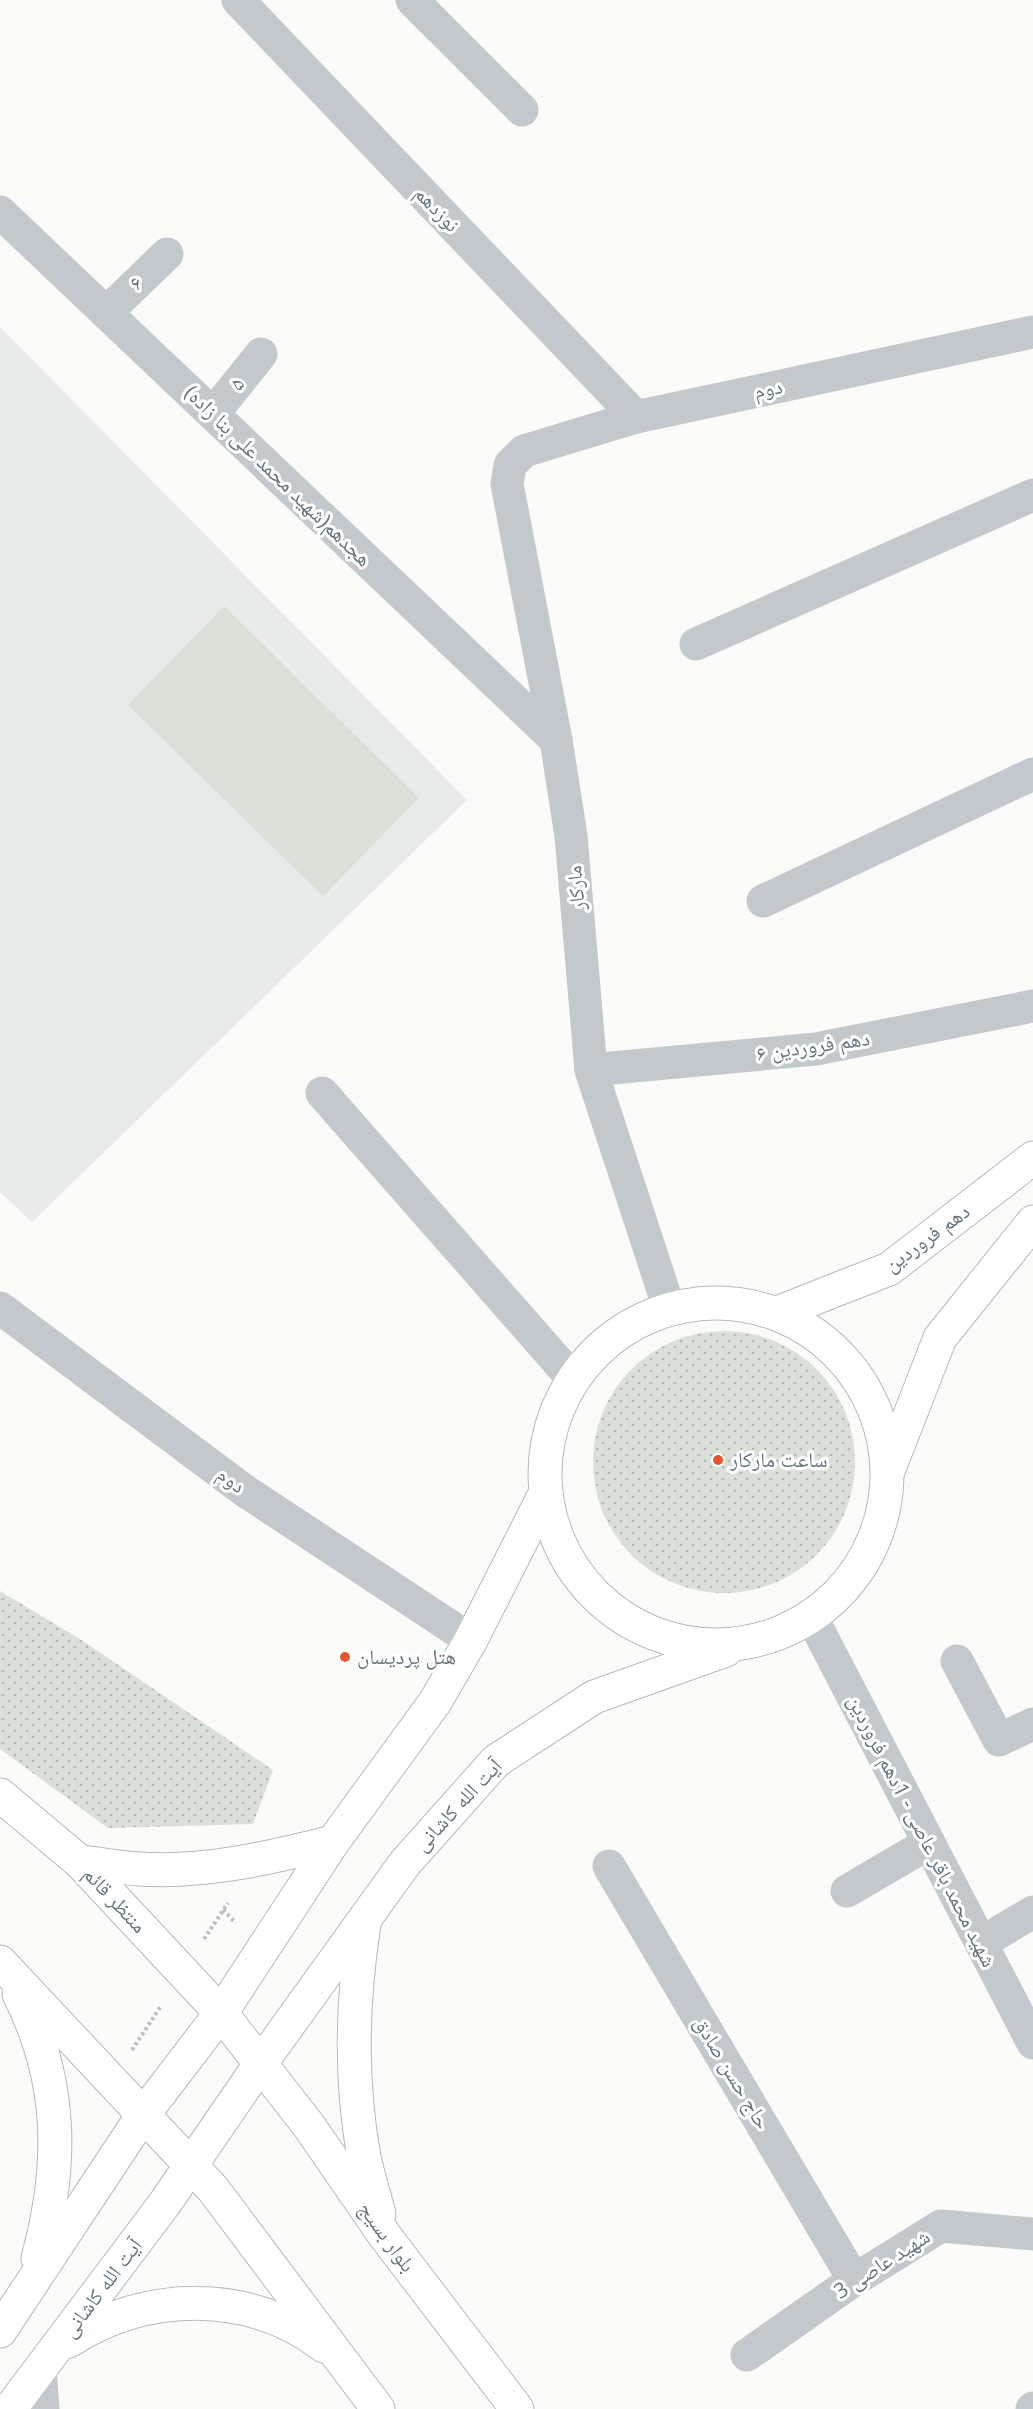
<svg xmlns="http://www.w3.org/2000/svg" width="1033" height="2409" font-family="'Open Sans','Noto Naskh Arabic',sans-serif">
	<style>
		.built { fill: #e8e9e9 }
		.green { fill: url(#green-dots) }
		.pitch { fill: #dadfd7 }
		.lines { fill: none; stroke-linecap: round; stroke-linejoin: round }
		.major-casing { stroke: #b5babe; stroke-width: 35 }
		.path { stroke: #bbbfc2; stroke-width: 4; stroke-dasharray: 3 3; stroke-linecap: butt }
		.minor { stroke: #c3c8cc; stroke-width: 33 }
		.major { stroke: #fff; stroke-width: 33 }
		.poi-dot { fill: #e4572e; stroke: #fff; stroke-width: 2 }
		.labels { text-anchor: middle; stroke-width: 6; stroke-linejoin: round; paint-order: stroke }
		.street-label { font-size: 21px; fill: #657683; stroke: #fff }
		.poi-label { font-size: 21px; fill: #657683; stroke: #fff; text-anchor: start }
	</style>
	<defs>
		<pattern id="green-dots" width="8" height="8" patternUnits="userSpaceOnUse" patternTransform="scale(1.5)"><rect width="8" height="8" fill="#dadfd7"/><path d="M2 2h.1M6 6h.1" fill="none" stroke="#b4b9b4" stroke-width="1.8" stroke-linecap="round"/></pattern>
	</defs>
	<rect width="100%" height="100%" fill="#fafaf8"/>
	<!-- built -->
	<path class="built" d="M0,327L467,800L32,1222L0,1192Z"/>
	<!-- green -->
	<g class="green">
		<circle cx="724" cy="1462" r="131"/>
		<path d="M0,1591L83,1641L273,1770L253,1824L108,1828L0,1749Z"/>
	</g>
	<!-- pitch -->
	<path class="pitch" d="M224,606L419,798L323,896L128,705Z"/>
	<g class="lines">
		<!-- major casing -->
		<g class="major-casing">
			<g id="major">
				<circle cx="716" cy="1474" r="171"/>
				<path d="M777,1313L889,1269L1033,1158"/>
				<path d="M888,1471L940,1338L1033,1222"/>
				<path d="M0,1795L80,1862L221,2013L309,2126L385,2236L517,2409"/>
				<path d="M80,1862C100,1864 120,1868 140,1869C205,1873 270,1858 333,1842"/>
				<path d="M364,1924C352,2001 350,2080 364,2157C368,2176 374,2195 379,2214"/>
				<path d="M0,1962L213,2189L378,2409"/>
				<path d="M19,1994C63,2081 63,2166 38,2258"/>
				<path d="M0,2331L143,2115L221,2013L333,1842L435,1702L471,1640L545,1494"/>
				<path d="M69,2341C146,2291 249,2289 324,2346"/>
				<path d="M10,2409L165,2203L261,2063L405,1863L496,1761L594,1697L726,1650"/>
			</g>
		</g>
		<!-- path -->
		<g class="path">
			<path d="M223,1910L236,1923"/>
			<path d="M204,1939L228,1903"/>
			<path d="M132,2050L161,2006"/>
		</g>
		<!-- minor -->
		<g class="minor">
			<path d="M238,0L636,417"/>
			<path d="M412,0L522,110"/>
			<path d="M0,212L556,740"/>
			<path d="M106,313L167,254"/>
			<path d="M213,414L261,354"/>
			<path d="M696,644L1033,495"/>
			<path d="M763,901L1033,774"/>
			<path d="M591,1070L816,1049L1033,1006"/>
			<path d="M322,1093L573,1379"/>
			<path d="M668,1305L591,1070L571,836L556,740L507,484L510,465L524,451L636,417L1033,332"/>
			<path d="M0,1308L245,1491L471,1640"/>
			<path d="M812,1618L1033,2043"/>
			<path d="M957,1661L999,1740L1033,1724"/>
			<path d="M609,1866L854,2280"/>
			<path d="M847,1891L929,1843"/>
			<path d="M981,1943L1033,1912"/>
			<path d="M747,2355L854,2280L941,2226L1033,2234"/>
			<path d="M40,2369L43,2409"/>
			<path d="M1032,2409L1033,2408"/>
		</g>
		<!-- major -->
		<use href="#major" class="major"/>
	</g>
	<!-- markers -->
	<g class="poi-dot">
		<circle cx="718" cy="1460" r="6"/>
		<circle cx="345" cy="1657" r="6"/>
	</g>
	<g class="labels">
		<!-- street labels -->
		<g class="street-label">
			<text transform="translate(437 209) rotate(46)" y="7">نوزدهم</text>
			<text transform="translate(136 283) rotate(-44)" y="7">۶</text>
			<text transform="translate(237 384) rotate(-51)" y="7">۵</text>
			<text transform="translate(768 389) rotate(-12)" y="7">دوم</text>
			<text transform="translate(278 476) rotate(44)" y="7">هجدهم(شهید محمد علی بنا زاده)</text>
			<text transform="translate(576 888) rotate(-95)" y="7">مارکار</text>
			<text transform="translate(813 1046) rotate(-8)" y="7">دهم فروردین ۶</text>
			<text transform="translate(927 1238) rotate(-36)" y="7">دهم فروردین</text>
			<text transform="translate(231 1480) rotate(36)" y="7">دوم</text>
			<text transform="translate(458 1805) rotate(-47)" y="7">آیت الله کاشانی</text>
			<text transform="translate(922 1831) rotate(63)" y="7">شهید محمد باقر عاصی - 1دهم فروردین</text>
			<text transform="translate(115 1900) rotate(47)" y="7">منتظر قائم</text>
			<text transform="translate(732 2073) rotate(59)" y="7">حاج حسن صادق</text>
			<text transform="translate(387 2237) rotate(54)" y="7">بلوار بسیج</text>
			<text transform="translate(882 2264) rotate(-33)" y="7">3 شهید عاصی</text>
			<text transform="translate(102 2288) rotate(-53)" y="7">آیت الله کاشانی</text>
		</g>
		<!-- poi labels -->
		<g class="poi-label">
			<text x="730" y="1467">ساعت مارکار</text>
			<text x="357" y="1664">هتل پردیسان</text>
		</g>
	</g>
</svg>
